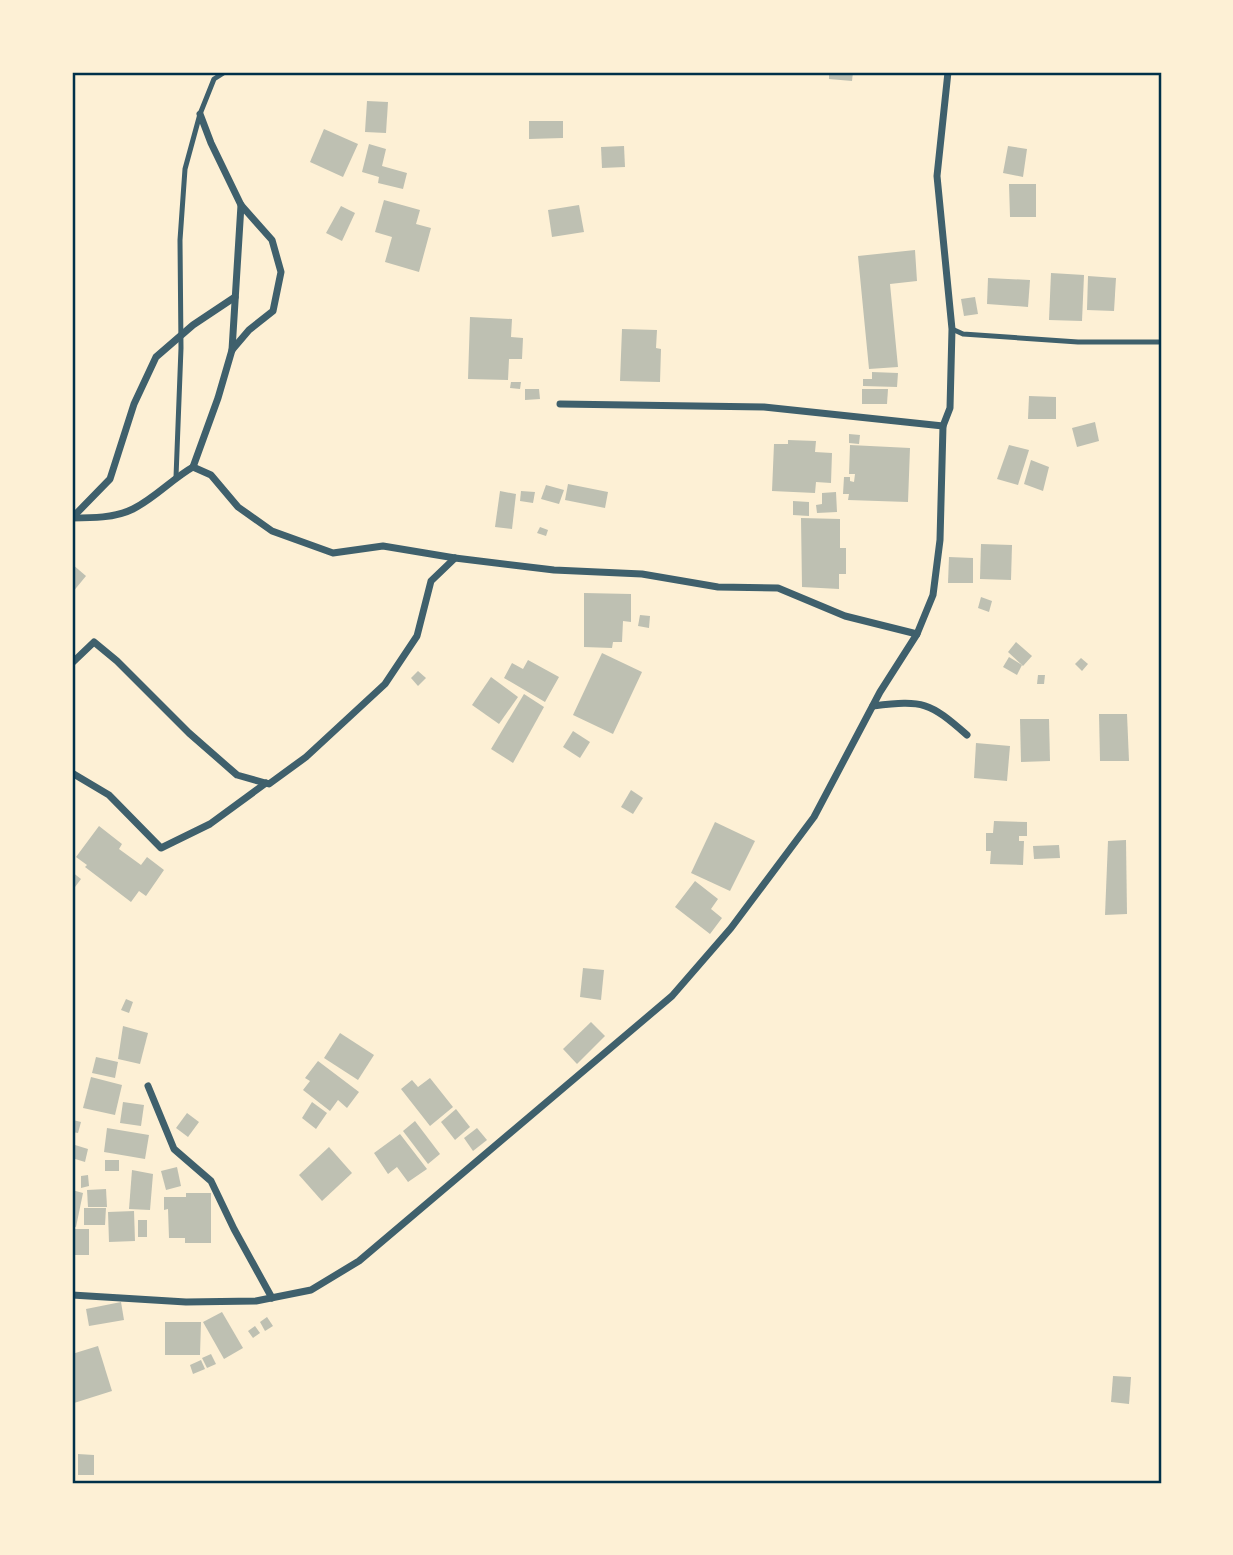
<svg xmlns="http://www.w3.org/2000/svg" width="1233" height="1555" font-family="Ubuntu,sans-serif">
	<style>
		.building { fill: #bec0b2 }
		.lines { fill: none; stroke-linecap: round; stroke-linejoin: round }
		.service { stroke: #3f606c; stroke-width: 5 }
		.minor { stroke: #3f606c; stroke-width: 7 }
		.neatline { fill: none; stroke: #003049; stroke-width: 2.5 }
	</style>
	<rect width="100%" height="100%" fill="#fdf0d5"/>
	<!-- building -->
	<g class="building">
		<path d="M829,72H853L852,81L829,79Z"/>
		<path d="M367,101L388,102L386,133L365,132Z"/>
		<path d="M529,121H563V138L529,139Z"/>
		<path d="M324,129L358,144L343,177L310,162Z"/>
		<path d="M369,144L386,149L382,166L407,173L403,189L378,183L379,177L362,172Z"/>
		<path d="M624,146L625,167L602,168L601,147Z"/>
		<path d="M1008,146L1027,149L1023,177L1003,173Z"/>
		<path d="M1009,184H1036V217H1010Z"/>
		<path d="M384,200L420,210L416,224L431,228L419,272L385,262L392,237L375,232Z"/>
		<path d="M579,205L584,232L552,237L548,210Z"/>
		<path d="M341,206L355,213L342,241L326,233Z"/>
		<path d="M915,250L917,281L890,284L898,367L869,369L858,256Z"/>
		<path d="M1051,273L1084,275L1082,321L1049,320Z"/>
		<path d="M1088,276L1116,278L1114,311L1087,310Z"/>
		<path d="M988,278L1030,280L1028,307L987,304Z"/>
		<path d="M975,297L978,314L964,316L961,299Z"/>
		<path d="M470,317L512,319L511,337L523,338L522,359H509L508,380L468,379Z"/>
		<path d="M622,329L657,330L656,348L661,349L660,382L620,381Z"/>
		<path d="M872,372L898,373L897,387L863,386V379H872Z"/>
		<path d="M511,382H521L520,389L510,388Z"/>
		<path d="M525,389H539L540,399L525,400Z"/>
		<path d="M862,389H888L887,404H862Z"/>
		<path d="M1029,396L1056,397V419H1028Z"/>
		<path d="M1095,422L1099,441L1077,447L1072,428Z"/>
		<path d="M849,434L860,435L859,444L849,443Z"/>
		<path d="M788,440L816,441L815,452L832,453L831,483L816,482L815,493L772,491L774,444H788Z"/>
		<path d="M850,445L910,448L908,502L848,500L849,494H843L844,477H850V481L854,482L855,474H849Z"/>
		<path d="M1009,445L1029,450L1018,485L997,479Z"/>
		<path d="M1031,460L1049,467L1043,491L1024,484Z"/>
		<path d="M568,484L608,492L605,508L565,500Z"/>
		<path d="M546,485L564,490L559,504L541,499Z"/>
		<path d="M500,491L516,494L512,529L495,527Z"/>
		<path d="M521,491L535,492L533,503L520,501Z"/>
		<path d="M836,492L837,512L817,513L816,505L822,504V493Z"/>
		<path d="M793,501L809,502V516L793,515Z"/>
		<path d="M801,518L840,519V548H846V574H839V589L802,587Z"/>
		<path d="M540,527L548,530L546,536L537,533Z"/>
		<path d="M981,544L1012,545L1011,580L980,579Z"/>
		<path d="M949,557L973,558V583H948Z"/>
		<path d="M72,564L86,576L72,593Z"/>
		<path d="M584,593L631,594V622L623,621L622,642H613L612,648L584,647Z"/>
		<path d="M981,597L992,601L989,612L978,608Z"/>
		<path d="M640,615L650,616L649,628L638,626Z"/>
		<path d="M1016,642L1032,656L1023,666L1008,652Z"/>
		<path d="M602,653L642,672L613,734L573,715Z"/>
		<path d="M1009,657L1022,665L1017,675L1003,667Z"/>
		<path d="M1081,658L1088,664L1082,671L1075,664Z"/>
		<path d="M528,660L559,677L545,702L504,678L512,663L523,669Z"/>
		<path d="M418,671L426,678L418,686L411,678Z"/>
		<path d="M1038,675H1045L1044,684H1037Z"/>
		<path d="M491,677L518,697L499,724L472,705Z"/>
		<path d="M524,694L544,707L513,763L491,749Z"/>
		<path d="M1099,714H1127L1129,761H1100Z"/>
		<path d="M1020,719H1049L1050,761L1021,762Z"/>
		<path d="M573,731L590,742L580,758L563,747Z"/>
		<path d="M976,743L1010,746L1007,781L974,778Z"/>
		<path d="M631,790L643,798L633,814L621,807Z"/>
		<path d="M994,821L1027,822V836H1019V841H1024L1023,865L990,864L991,851H986V833H993Z"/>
		<path d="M715,822L755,841L730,891L691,873Z"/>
		<path d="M99,826L122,844L119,849L141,865L147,857L164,870L146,896L139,891L131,902L85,867L87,865L76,857Z"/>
		<path d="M1126,840L1127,914L1105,915L1108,841Z"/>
		<path d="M1059,845L1060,858L1034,859L1033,846Z"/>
		<path d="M72,872L81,879L72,891Z"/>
		<path d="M695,881L718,899L711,909L722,918L710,934L675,907Z"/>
		<path d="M583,968L604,970L601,1000L580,997Z"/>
		<path d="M126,999L133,1002L129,1013L121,1010Z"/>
		<path d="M591,1022L605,1036L577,1064L563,1049Z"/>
		<path d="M123,1026L148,1033L140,1064L118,1059Z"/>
		<path d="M340,1033L374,1055L358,1080L324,1058Z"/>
		<path d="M96,1057L118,1062L115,1078L92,1073Z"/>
		<path d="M318,1061L359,1092L347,1108L338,1100L330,1111L303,1090L310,1081L305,1078Z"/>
		<path d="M91,1077L122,1085L115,1115L83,1108Z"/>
		<path d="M430,1078L453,1107L430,1126L401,1089L412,1080L418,1087Z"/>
		<path d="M123,1102L144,1105L141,1126L120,1123Z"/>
		<path d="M312,1102L327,1113L316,1129L302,1118Z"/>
		<path d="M456,1109L470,1127L455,1140L441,1122Z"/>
		<path d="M187,1113L199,1122L188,1137L176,1128Z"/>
		<path d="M73,1120L81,1122L78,1133L72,1132Z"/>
		<path d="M415,1121L440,1154L428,1164L403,1131Z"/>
		<path d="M107,1128L149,1135L145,1159L104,1152Z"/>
		<path d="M477,1128L487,1140L473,1151L464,1138Z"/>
		<path d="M400,1134L427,1169L408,1182L397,1167L388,1174L374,1153Z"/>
		<path d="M75,1145L88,1149L85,1162L72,1158Z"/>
		<path d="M329,1147L352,1173L322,1201L299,1175Z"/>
		<rect x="105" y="1160" width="14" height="11"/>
		<path d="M177,1167L181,1186L166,1190L161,1171Z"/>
		<path d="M132,1170L153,1174L150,1210L129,1209Z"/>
		<path d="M88,1175L89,1186L81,1188V1176Z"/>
		<path d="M106,1189L107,1207H88L87,1190Z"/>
		<path d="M72,1190L83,1193L76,1227L72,1226Z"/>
		<path d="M186,1193H211V1243H185V1238H169L168,1209L164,1210V1197H186Z"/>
		<path d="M84,1208H106L105,1225H84Z"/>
		<path d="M134,1211L135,1241L109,1242L108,1212Z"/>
		<rect x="138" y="1220" width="9" height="17"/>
		<rect x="72" y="1229" width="17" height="26"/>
		<path d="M121,1302L124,1320L89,1326L86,1309Z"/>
		<path d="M222,1312L243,1348L224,1359L203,1322Z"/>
		<path d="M267,1317L273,1326L265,1331L260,1322Z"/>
		<path d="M165,1322H201L200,1355H165Z"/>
		<path d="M255,1326L260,1333L253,1338L248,1331Z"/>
		<path d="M98,1346L112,1391L74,1403L72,1395V1354Z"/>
		<path d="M211,1354L216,1364L207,1368L202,1358Z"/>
		<path d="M201,1360L205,1369L193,1374L190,1365Z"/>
		<path d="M1113,1376L1131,1377L1129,1404L1111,1402Z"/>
		<path d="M78,1454L94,1455V1475H78Z"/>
	</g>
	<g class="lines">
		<!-- service -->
		<g class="service">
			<path d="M952,329L963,334L1078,342H1161"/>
			<path d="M176,477L181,348L180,240L185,169L200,114L214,79L225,72"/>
		</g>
		<!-- minor -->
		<g class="minor">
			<path d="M232,350L241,205"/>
			<path d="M560,404L764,407L943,426"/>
			<path d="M193,467L218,398L232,350L249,330L273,311L281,272L272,240L241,205L211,143L200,114"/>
			<path d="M72,518C91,518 115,518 133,509C155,498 172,479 193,467L211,475L238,507L272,531L333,553L383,546L455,558L554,570L642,574L718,587L778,588L845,616L917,634"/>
			<path d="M72,518L110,479L134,404L156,357L193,325L235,297"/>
			<path d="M72,663L94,642L117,661L189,733L237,775L269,784L306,757L385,684L417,636L431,581L455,558"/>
			<path d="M873,706C924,700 929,702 967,735"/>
			<path d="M72,773L109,795L161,848L210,824L266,783"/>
			<path d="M148,1086L174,1149L211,1181L234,1229L272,1298"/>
			<path d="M72,1295L186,1302L256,1301L311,1290L359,1261L672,996L731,928L814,817L880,692L917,634L933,595L940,540L943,426L950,408L952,329L937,176L948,72"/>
		</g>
	</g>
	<!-- border -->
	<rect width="1233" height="1555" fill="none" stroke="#fdf0d5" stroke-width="147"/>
	<rect x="74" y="74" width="1086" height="1408" class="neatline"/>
</svg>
